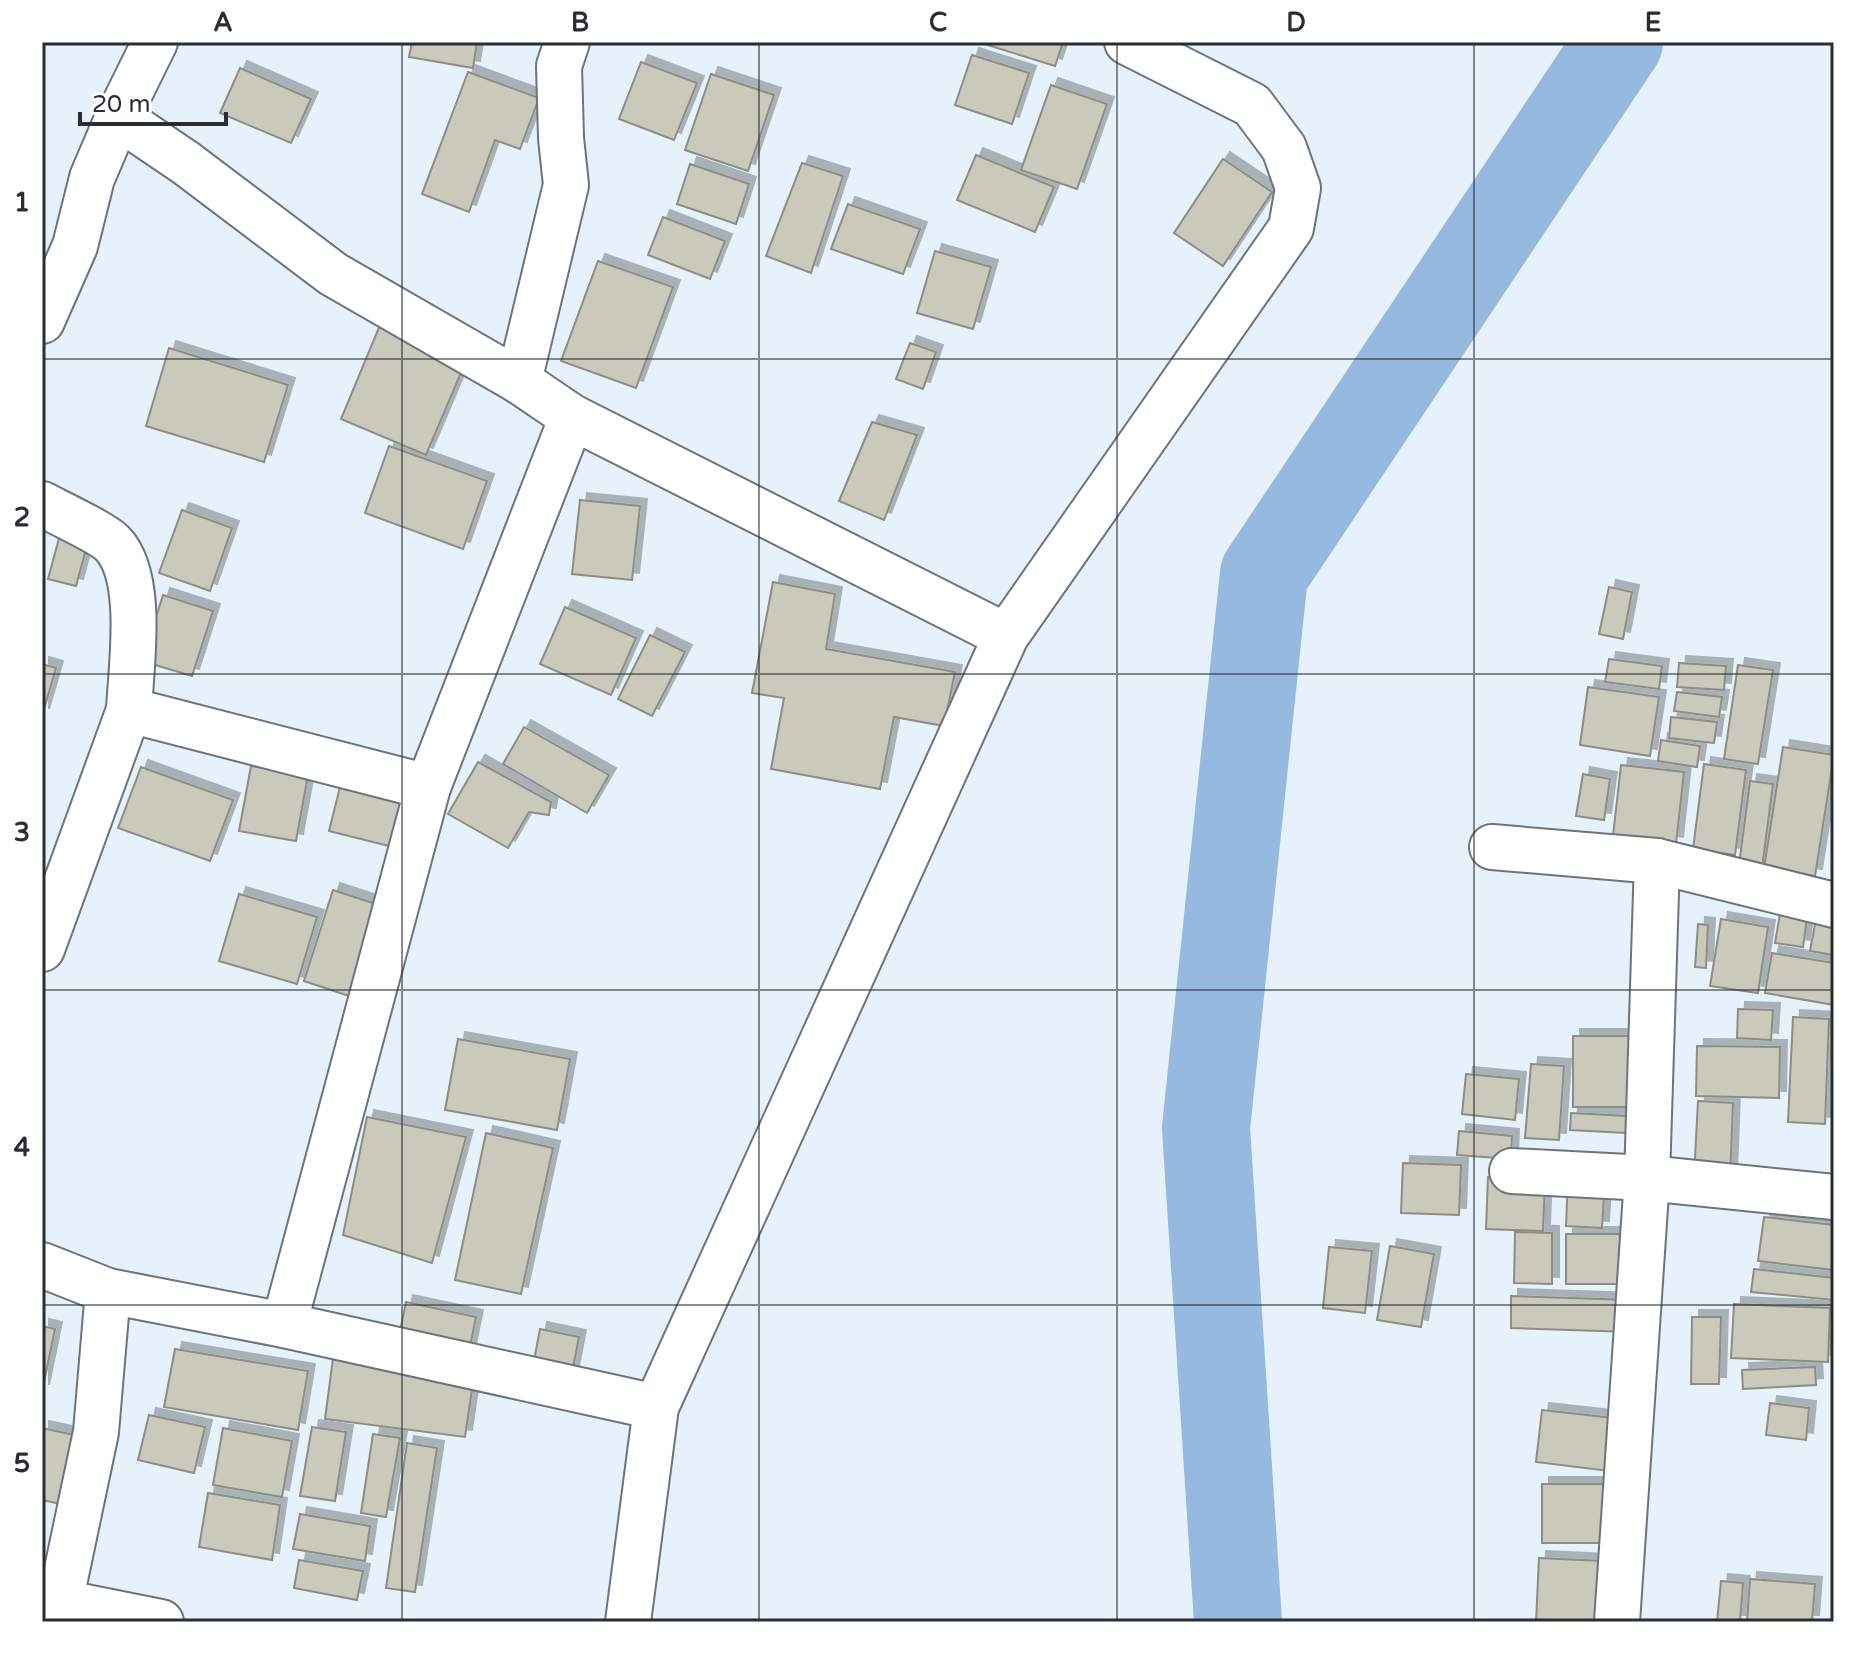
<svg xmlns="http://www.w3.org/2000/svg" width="1876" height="1664" font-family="'Varela Round',sans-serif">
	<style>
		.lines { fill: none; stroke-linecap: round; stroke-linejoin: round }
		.river { stroke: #96b9df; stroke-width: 88 }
		.building { fill: #c9c9bc; stroke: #8d8d81; stroke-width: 2; filter: url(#shadow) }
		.minor-casing { stroke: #6c757e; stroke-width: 48 }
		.minor { stroke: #fff; stroke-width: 44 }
		.grid { fill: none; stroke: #2a2e32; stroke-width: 2; stroke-opacity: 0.55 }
		.neatline { fill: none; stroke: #2a2e32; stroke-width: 3 }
		.grid-label { font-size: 26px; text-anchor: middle; font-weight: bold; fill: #2a2e32 }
	</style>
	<defs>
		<filter id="shadow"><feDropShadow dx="7" dy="-7" stdDeviation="0" flood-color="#0004"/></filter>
	</defs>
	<rect width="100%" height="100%" fill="#e7f1fb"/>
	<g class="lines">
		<!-- river -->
		<path class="river" d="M1238,1622L1206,1128L1264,574L1619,42"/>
	</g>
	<!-- building -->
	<g class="building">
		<path d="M412,42H477L473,68L409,57Z"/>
		<path d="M978,42H1063L1055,66Z"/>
		<path d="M972,55L1029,73L1012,124L955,105Z"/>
		<path d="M641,62L697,83L674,140L619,119Z"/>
		<path d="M240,68L311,99L291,143L220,113Z"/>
		<path d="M468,72L539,98L520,149L495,140L469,212L422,194Z"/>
		<path d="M711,74L774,95L748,171L685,150Z"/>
		<path d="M1051,85L1107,104L1077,189L1021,170Z"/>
		<path d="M976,155L1054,187L1035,232L957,200Z"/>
		<path d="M1223,159L1272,192L1223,266L1174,233Z"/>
		<path d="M802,163L843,176L811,273L766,256Z"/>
		<path d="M690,164L749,184L736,224L677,204Z"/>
		<path d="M848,204L920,229L903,274L831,249Z"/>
		<path d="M663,217L725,241L710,279L648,255Z"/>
		<path d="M935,251L991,267L973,329L917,313Z"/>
		<path d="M598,261L673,287L636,388L561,361Z"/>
		<path d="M380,325L466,361L426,455L341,419Z"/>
		<path d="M910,343L936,352L923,389L896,379Z"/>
		<path d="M169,348L288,385L264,462L146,426Z"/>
		<path d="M872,422L917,435L884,520L839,501Z"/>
		<path d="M389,446L487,481L463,549L365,513Z"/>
		<path d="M580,500L640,506L632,580L572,574Z"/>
		<path d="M182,510L232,528L210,591L159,573Z"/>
		<path d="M61,531L89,538L76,586L48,579Z"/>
		<path d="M773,582L835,594L826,649L955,672L944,726L894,717L880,789L771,769L784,698L752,693Z"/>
		<path d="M1609,587L1632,592L1623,639L1599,634Z"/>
		<path d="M163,595L213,611L192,676L142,661Z"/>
		<path d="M565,607L636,638L611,695L540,664Z"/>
		<path d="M650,635L685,652L652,716L618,699Z"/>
		<path d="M1609,659L1662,666L1659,689L1605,682Z"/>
		<path d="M1679,663L1726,666L1724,690L1677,687Z"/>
		<path d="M42,664L56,668L42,716Z"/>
		<path d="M1738,665L1773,670L1758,764L1724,759Z"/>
		<path d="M1588,687L1659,697L1650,756L1580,745Z"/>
		<path d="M1677,692L1722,697L1719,717L1674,711Z"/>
		<path d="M1671,717L1717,722L1714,743L1669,738Z"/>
		<path d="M524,727L609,775L587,813L503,764Z"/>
		<path d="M1661,740L1700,746L1697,767L1658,761Z"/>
		<path d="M1783,747L1834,755L1815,876L1764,868Z"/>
		<path d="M478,762L551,802L549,815L529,812L508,848L448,814Z"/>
		<path d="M1704,764L1746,770L1735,855L1693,849Z"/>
		<path d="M1621,765L1684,772L1676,844L1613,836Z"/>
		<path d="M251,766L308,775L296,841L239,831Z"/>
		<path d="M141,767L233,800L210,861L118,828Z"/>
		<path d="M1583,774L1610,779L1604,820L1576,816Z"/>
		<path d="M1750,781L1773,784L1762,868L1739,865Z"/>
		<path d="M341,783L414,800L401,849L329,831Z"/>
		<path d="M333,890L388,908L358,999L304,981Z"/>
		<path d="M239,894L317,917L297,984L219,961Z"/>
		<path d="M1780,914L1807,918L1803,947L1775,943Z"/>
		<path d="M1721,919L1768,927L1758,993L1710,986Z"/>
		<path d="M1816,919L1834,922V955L1810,951Z"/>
		<path d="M1698,924L1708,925L1706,968L1695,967Z"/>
		<path d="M1772,953L1834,963V1005L1765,993Z"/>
		<path d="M1738,1009L1773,1010L1771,1040L1737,1038Z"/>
		<path d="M1793,1017L1829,1019L1825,1124L1788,1122Z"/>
		<rect x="1573" y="1036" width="63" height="71"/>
		<path d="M458,1039L570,1059L557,1130L445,1110Z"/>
		<path d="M1697,1046L1780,1047L1779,1098L1696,1096Z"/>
		<path d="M1531,1064L1564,1066L1559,1140L1525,1138Z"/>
		<path d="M1466,1074L1519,1079L1515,1120L1462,1114Z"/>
		<path d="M1698,1101L1733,1103L1730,1179L1694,1177Z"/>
		<path d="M1571,1113L1627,1116L1626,1133L1570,1130Z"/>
		<path d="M367,1117L466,1137L432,1263L343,1235Z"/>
		<path d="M1459,1131L1512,1136L1511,1159L1457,1155Z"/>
		<path d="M486,1133L553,1148L521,1294L455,1280Z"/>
		<path d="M1403,1163L1461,1165L1459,1215L1401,1213Z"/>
		<path d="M1488,1177L1545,1180L1543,1231L1486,1229Z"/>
		<path d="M1568,1177L1605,1180L1602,1228L1566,1226Z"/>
		<path d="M1764,1217L1834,1225V1270L1758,1261Z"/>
		<path d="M1515,1232L1552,1233V1284L1514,1283Z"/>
		<rect x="1566" y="1234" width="59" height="50"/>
		<path d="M1390,1246L1434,1254L1421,1327L1377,1320Z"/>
		<path d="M1329,1247L1372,1251L1365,1313L1323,1308Z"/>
		<path d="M1754,1269L1834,1278V1300L1751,1292Z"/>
		<path d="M1511,1296L1631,1300L1630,1332L1511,1328Z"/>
		<path d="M406,1302L476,1317L468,1356L398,1341Z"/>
		<path d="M1734,1304L1830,1308L1828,1362L1731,1358Z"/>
		<path d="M1692,1317H1721L1719,1384H1691Z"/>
		<path d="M42,1326L55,1329L42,1392Z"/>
		<path d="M540,1329L579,1337L571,1378L532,1371Z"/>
		<path d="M175,1349L308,1371L298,1430L164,1407Z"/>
		<path d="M333,1358L474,1376L465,1437L325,1419Z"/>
		<path d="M1815,1367L1816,1385L1743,1389L1742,1370Z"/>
		<path d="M1770,1403L1809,1408L1806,1440L1766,1435Z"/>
		<path d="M1542,1410L1622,1419L1617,1472L1536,1462Z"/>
		<path d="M149,1415L205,1427L194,1473L138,1460Z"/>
		<path d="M312,1427L346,1432L335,1501L300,1496Z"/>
		<path d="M42,1428L79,1436L65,1505L42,1500Z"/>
		<path d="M223,1428L292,1441L282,1497L213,1485Z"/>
		<path d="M373,1434L400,1438L386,1517L361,1513Z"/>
		<path d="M407,1443L437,1448L415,1592L386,1588Z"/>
		<rect x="1542" y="1484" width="66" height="59"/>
		<path d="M208,1493L280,1505L272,1560L199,1547Z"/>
		<path d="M300,1514L370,1526L365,1561L293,1549Z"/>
		<path d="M1539,1558L1602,1561L1599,1622H1536Z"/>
		<path d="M299,1560L363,1571L357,1600L294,1588Z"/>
		<path d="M1750,1579L1815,1584L1812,1622H1747Z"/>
		<path d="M1721,1581L1743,1583L1740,1622H1717Z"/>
	</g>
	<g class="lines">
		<!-- minor casing -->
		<g class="minor-casing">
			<g id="minor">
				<path d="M155,42L118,117L186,163L333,274L519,381L572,417L1006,636"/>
				<path d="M42,321L75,246L92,178L118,117"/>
				<path d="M519,381L566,185L561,138L559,66L567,42"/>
				<path d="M42,504C57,512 102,533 112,543C145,576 131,666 129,710"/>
				<path d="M1492,847L1657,861"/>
				<path d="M42,949L129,710L428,787L572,417"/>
				<path d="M1512,1171L1647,1178L1834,1197"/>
				<path d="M42,1265L108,1291L96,1432L56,1622"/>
				<path d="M108,1291L284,1325L656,1407"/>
				<path d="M284,1325L428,787"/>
				<path d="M61,1602L161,1622"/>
				<path d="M628,1622L656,1407L1006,636L1291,228L1298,188L1284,148L1252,105L1127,42"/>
				<path d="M1617,1622L1647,1178L1657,861L1834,905"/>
			</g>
		</g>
		<!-- minor -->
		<use href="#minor" class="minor"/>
	</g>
	<!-- grid -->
	<path class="grid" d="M402,42V1622M759,42V1622M1117,42V1622M1474,42V1622M42,359H1834M42,674H1834M42,990H1834M42,1305H1834"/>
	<!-- border -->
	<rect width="1876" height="1664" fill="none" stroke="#ffffff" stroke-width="88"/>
	<!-- scale -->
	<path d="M80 112v12h146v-12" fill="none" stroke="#2a2e32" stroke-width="4"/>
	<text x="92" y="112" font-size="24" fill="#2a2e32" stroke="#ffffff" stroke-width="6" paint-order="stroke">20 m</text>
	<rect x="44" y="44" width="1788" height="1576" class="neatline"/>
	<g class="grid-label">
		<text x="223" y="31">A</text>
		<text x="580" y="31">B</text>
		<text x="938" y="31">C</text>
		<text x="1296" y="31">D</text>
		<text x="1653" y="31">E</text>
		<text x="22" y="211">1</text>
		<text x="22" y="526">2</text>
		<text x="22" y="841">3</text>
		<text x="22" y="1156">4</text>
		<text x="22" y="1472">5</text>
	</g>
</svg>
